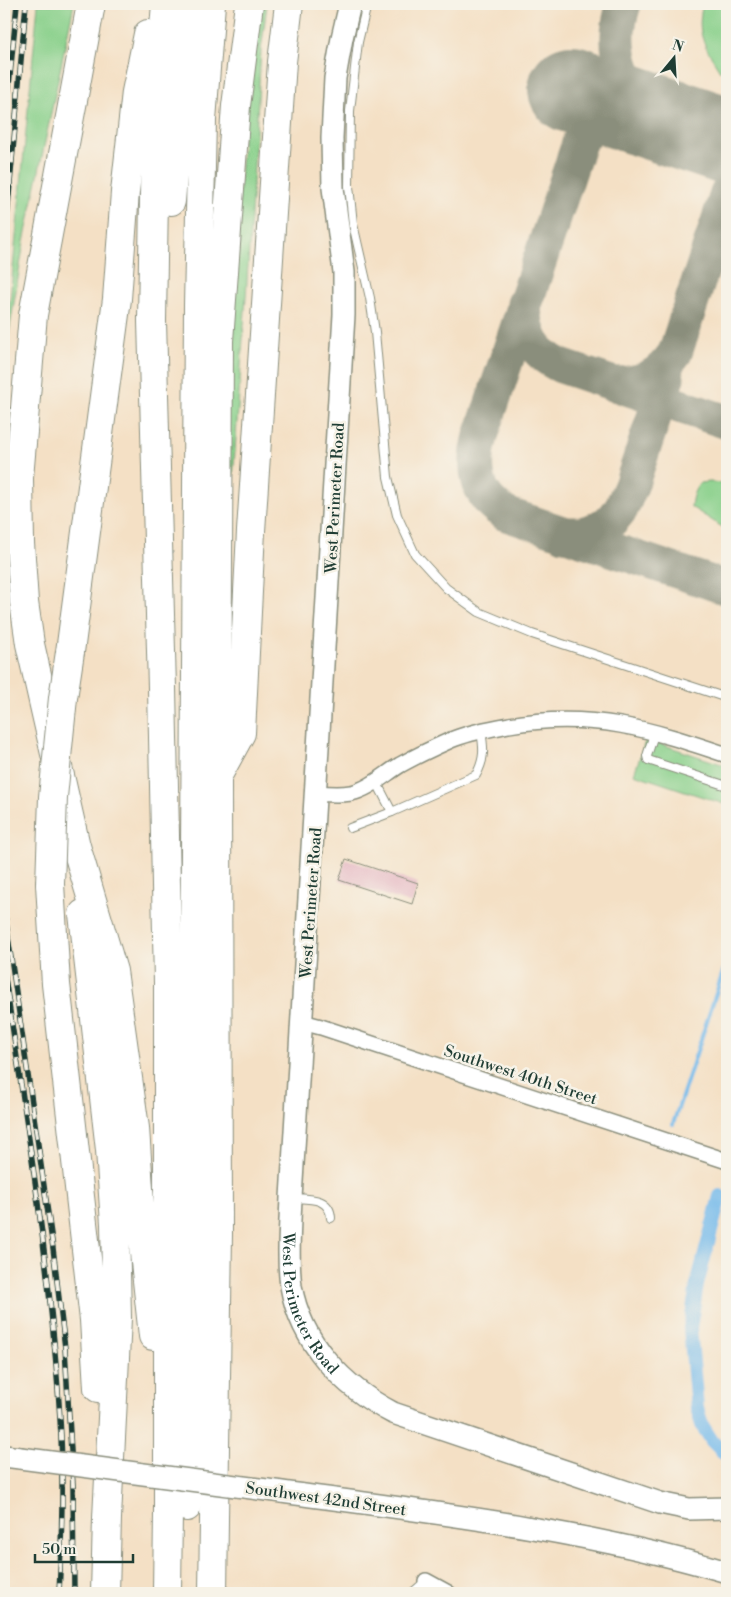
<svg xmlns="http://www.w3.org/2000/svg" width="731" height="1597" font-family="'Libre Bodoni',serif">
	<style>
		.green { fill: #89d08b; stroke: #548660 }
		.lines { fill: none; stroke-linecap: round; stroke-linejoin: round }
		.stream { stroke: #75baeb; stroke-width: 4 }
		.canal { stroke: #75baeb; stroke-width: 14 }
		.taxiway { stroke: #8a8e7c; stroke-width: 35 }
		.runway { stroke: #8a8e7c; stroke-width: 88 }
		.building { fill: #e2acbc }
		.lane-casing { stroke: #8a8e7c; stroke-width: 10 }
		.street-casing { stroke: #8a8e7c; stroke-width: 18 }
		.secondary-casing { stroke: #8a8e7c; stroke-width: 24 }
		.highway-casing { stroke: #8a8e7c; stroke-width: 30 }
		.lane { stroke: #fff; stroke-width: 8 }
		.street { stroke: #fff; stroke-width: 15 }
		.secondary { stroke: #fff; stroke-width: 21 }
		.highway { stroke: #fff; stroke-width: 28 }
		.rail-casing { stroke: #1f3d34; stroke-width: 5.5 }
		.rail { stroke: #f7f3e8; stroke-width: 4; stroke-dasharray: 11; stroke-linecap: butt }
		.secondary-bridge-casing { stroke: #8a8e7c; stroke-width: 24; stroke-linecap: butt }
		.highway-bridge-casing { stroke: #8a8e7c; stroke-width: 30; stroke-linecap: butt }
		.secondary-bridge { stroke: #fff; stroke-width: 21 }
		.highway-bridge { stroke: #fff; stroke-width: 28 }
		.labels { text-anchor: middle; stroke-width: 5; stroke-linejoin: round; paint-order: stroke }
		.street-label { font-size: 16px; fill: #1f3d34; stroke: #f7f3e8 }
	</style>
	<rect width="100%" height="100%" fill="#f7f3e8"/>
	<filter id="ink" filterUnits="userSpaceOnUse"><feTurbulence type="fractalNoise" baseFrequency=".02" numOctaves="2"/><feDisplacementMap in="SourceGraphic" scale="10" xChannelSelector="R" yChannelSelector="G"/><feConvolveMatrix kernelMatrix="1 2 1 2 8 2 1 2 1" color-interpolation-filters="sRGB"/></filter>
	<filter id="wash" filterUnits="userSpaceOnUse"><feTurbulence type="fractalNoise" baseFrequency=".0096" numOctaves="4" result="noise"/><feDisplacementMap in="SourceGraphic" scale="20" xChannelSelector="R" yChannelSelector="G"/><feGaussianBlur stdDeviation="1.12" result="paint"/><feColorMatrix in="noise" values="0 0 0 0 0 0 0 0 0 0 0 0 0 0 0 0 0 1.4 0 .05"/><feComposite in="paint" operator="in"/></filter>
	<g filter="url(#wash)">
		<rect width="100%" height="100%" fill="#f4e0c5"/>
		<!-- green -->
		<g class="green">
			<path d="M38,4H74L24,242L4,363Z"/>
			<path d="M253,4H267L261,51L246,297L230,520L223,407Z"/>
			<path d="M703,4H727V73L720,71C705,46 695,34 703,4Z"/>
			<path d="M709,482L727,483V530L691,507C692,497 694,490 700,483Z"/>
			<path d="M646,739L727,766V805L634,774Z"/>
		</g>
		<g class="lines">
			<!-- stream -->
			<path class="stream" d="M673,1124L727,960"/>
			<!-- canal -->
			<path class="canal" d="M720,1196L697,1285L690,1328L697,1408L702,1425L712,1441L727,1456"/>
			<!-- taxiway -->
			<g class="taxiway">
				<path d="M624,4C608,51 624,96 670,118"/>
				<path d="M691,129C646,116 616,98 580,140L481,436C472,469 475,496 506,514L727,588"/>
				<path d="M524,304C525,335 533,353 561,366L727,422"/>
				<path d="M613,384C643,384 658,377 675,353L727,194"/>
				<path d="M564,534H581L595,530L612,520L621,509L631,486L667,378"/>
			</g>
			<!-- runway -->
			<path class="runway" d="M572,89L727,141"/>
		</g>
		<g id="blocks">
			<!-- building -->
			<path class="building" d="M346,859L418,883L412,904L339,880Z"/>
		</g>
	</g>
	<g filter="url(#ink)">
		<use href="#blocks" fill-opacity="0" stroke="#8a8e7c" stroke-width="1"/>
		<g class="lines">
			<!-- lane casing -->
			<g class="lane-casing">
				<g id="lane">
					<path d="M367,4L358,42L350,111L349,186L353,224L370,298L375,332L388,477L397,515L415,554L446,588L479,612L532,634L727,698"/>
					<path d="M655,731L647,756L648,760L727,786"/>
					<path d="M376,781L392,812L476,775C485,759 484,748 481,731"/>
					<path d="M350,828L392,812"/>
					<path d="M293,1198C309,1199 330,1197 331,1218"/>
					<path d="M412,1593L426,1581"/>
				</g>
			</g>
			<!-- street casing -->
			<g class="street-casing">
				<g id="street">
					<path d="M317,793C328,794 339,795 351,793C369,789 384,775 400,765C416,756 433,748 451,740C469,732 489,729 509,725C592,711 650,729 727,755"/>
					<path d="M302,1022L321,1027L727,1161"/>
					<path d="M426,1581L448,1593"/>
				</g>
			</g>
			<!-- secondary casing -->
			<g class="secondary-casing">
				<g id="secondary">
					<path id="s1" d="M350,4L342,38L335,78L332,138L333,188L344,272V315L291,1198C290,1226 287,1257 291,1286C301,1343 343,1387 393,1413L660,1503L689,1509L727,1508"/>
					<path d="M4,1456L20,1458"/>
					<path d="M267,1490C421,1511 577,1528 727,1572"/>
				</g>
			</g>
			<!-- highway casing -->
			<g class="highway-casing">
				<g id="highway">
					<path d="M91,4L33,315L19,478L20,543L24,602L30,644L76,846L113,971L135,1128L142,1234L153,1336"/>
					<path d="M166,4L155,136L152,321L162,688L168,983V1513L167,1593"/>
					<path d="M171,201L181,79L190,4"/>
					<path d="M70,652L117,299L125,192L136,92L148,34"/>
					<path d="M218,775L241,733L251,531L282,62L289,4"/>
					<path d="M50,884L56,984L94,1320L98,1388"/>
					<path d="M83,914L110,1150L115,1224L117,1318L107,1518L105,1593"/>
					<path d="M187,1507L193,1221L198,305L202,120L211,4"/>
					<path d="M213,1593L218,1233L217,779L219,341L236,106L249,4"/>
				</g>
			</g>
			<!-- lane -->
			<use href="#lane" class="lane"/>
			<!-- street -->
			<use href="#street" class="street"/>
			<!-- secondary -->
			<use href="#secondary" class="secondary"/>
			<!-- highway -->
			<use href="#highway" class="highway"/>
			<!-- rail casing -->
			<g class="rail-casing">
				<g id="rail">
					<path d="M4,137L17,4"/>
					<path d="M4,251L26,4"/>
					<path d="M4,909L53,1248L65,1348L73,1485L74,1593"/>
					<path d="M4,971C26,1120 51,1269 60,1419C64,1477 62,1535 59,1593"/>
				</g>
			</g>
			<!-- rail -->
			<use href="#rail" class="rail"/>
			<!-- secondary-bridge casing -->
			<g class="secondary-bridge-casing">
				<path id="secondary-bridge" d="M20,1458L267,1490"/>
			</g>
			<!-- highway-bridge casing -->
			<g class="highway-bridge-casing">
				<path id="highway-bridge" d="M50,884L53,797L63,698L70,652"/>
			</g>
			<!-- secondary-bridge -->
			<use href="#secondary-bridge" class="secondary-bridge"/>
			<!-- highway-bridge -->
			<use href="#highway-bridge" class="highway-bridge"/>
		</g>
	</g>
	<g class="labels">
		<!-- street labels -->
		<g class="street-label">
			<text transform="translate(334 498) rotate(-87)" y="6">West Perimeter Road</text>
			<text transform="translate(310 903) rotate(-86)" y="6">West Perimeter Road</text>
			<text transform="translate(521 1074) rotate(18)" y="6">Southwest 40th Street</text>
			<text dy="6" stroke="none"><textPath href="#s1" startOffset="1308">West Perimeter Road</textPath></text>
			<text transform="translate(326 1498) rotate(8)" y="6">Southwest 42nd Street</text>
		</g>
	</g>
	<!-- margin -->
	<rect width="731" height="1597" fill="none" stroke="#f7f3e8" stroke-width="20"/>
	<!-- north arrow -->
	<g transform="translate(674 58) rotate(18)" stroke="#f7f3e8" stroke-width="4" paint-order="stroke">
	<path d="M0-4L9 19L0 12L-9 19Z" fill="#1f3d34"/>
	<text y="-8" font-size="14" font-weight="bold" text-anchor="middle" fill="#1f3d34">N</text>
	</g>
	<!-- scale -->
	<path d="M35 1554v8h98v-8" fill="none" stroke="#1f3d34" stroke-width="2.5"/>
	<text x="42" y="1554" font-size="15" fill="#1f3d34" stroke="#f7f3e8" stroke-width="4" paint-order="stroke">50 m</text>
</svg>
